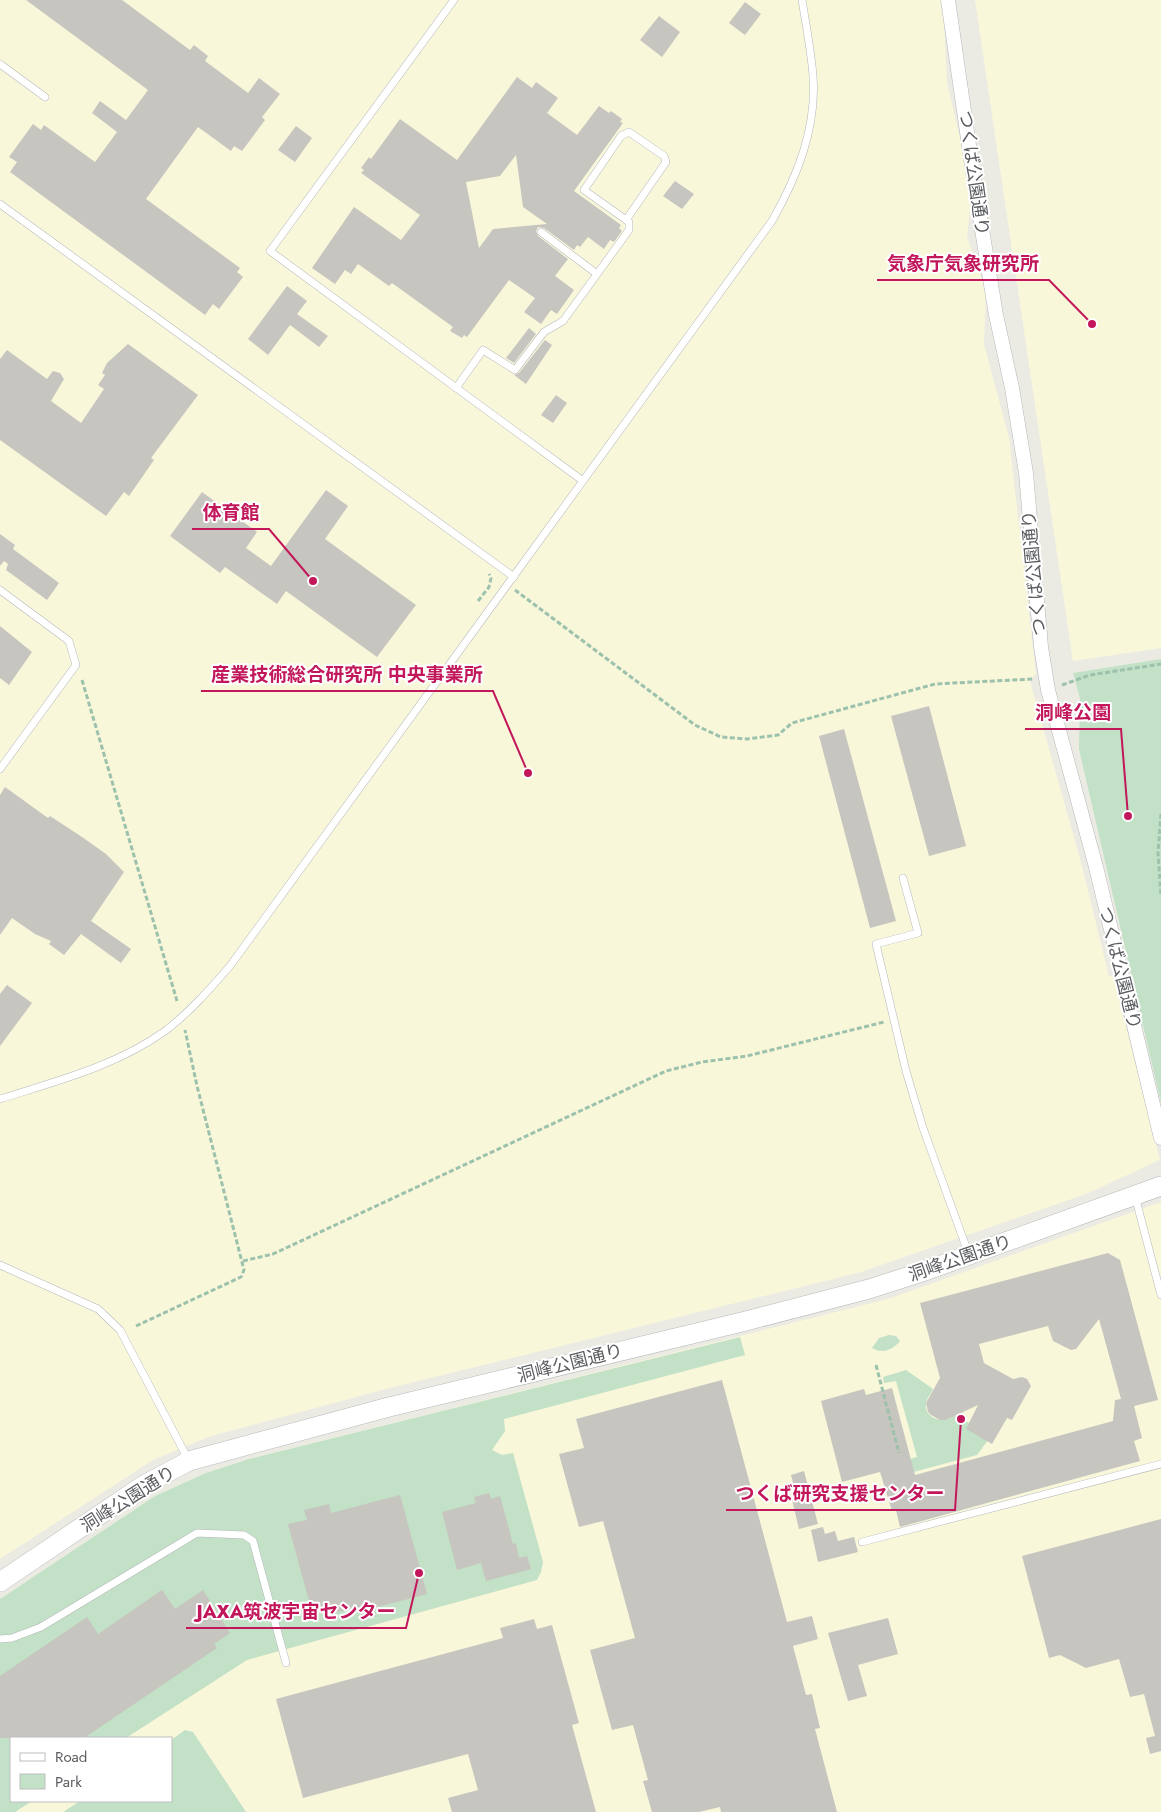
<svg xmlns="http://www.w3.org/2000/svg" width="1161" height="1812" font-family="Jost,'Noto Sans JP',sans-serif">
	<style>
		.commercial { fill: #f9f7da; fill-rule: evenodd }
		.green { fill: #c2e1c6 }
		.building { fill: #c7c5bf; fill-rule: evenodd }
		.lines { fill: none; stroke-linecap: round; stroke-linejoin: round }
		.lane-casing { stroke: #b5b7bb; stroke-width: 8 }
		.street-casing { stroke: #b5b7bb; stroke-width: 15 }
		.secondary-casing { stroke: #b6b8bd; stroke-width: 20 }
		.path { stroke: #9cc1ac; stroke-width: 3; stroke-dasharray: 5 2.5; stroke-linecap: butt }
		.lane { stroke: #fff; stroke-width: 7 }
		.street { stroke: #fff; stroke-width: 14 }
		.secondary { stroke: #fff; stroke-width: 19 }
		.labels { text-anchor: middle; stroke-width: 4; stroke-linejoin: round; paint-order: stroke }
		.street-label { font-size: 18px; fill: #5b5d61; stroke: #fff }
		.leader { fill: none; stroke: #c2185b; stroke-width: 2 }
		.callout-dot { fill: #c2185b; stroke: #fff; stroke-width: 2 }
		.callout-label { font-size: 19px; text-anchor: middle; font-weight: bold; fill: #c2185b; stroke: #fff; stroke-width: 4; stroke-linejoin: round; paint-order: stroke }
	</style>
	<rect width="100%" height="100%" fill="#ecebe3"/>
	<!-- commercial -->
	<g class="commercial">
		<path d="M0,0H943L947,83L972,189L967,237L986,292L984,344L1009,438L1036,674L1030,681L1082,866L1109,977L1113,976L1160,1160L1086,1194L861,1272L386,1389L208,1437L153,1460L0,1559Z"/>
		<path d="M975,0H1161V648L1073,661Z"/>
		<path d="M1161,1202V1812H0V1599L155,1496L206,1473L249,1459L888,1299ZM11,1738H171V1801H11Z"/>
	</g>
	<!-- green -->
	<g class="green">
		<path d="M1161,659V1103L1079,749L1080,698L1073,673Z"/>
		<path d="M889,1335L896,1336L900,1341C893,1350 882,1354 872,1348L879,1338Z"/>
		<path d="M740,1337L745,1355L504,1419L505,1431L492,1450L502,1455L513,1453L543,1562L541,1572L537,1580L247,1660L126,1738H11V1801H32L15,1812H0V1599L155,1496L206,1473L249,1459Z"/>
		<path d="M906,1370L933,1389C931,1394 926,1399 926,1404C924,1419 946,1425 954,1415L969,1423L988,1440L977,1455L891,1478L888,1465L917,1457L896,1381L884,1383L883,1377Z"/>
		<path d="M185,1730L193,1732L246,1812H63L80,1801H171V1740Z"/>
	</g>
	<!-- building -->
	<g class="building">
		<path d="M26,0H122L190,50L194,45L208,56L205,61L248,93L259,78L280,94L262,117L265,120L242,151L234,146L231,151L198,127L146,199L240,268L237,272L243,277L219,309L213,304L205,315L10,172L17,162L9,157L33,124L41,130L44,125L95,162L117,132L92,113L100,101L126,120L148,90Z"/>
		<path d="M745,2L761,14L745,35L729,23Z"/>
		<path d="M659,16L680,32L662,57L640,40Z"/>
		<path d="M517,77L532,88L536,82L558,98L547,113L577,135L599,106L609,113L611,111L622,119L620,122L623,123L574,191L621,225L619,228L622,231L614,242L610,240L604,249L588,237L580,247L577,245L574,250L544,228L538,227L536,231L538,236L568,259L555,276L574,290L557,314L551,310L541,324L524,312L535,298L509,280L467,337L464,335L462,338L450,331L453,327L392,283L389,286L358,264L351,274L345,270L335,284L312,268L354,207L401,240L420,215L361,173L364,170L361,168L369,157L371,159L400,119L457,160ZM516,155L523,207L547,224L493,229L479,248L466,182L500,176Z"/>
		<path d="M296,126L312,138L295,162L278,150Z"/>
		<path d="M675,181L694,194L682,209L663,196Z"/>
		<path d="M287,286L307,301L297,314L328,336L319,347L290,325L268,355L248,339Z"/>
		<path d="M529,328L536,334L514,363L506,358Z"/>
		<path d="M545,340L552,345L526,384L514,375L519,373Z"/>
		<path d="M128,344L198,395L151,458L154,460L129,496L124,492L106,516L0,440V359L7,350L47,379L53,371L60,373L64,379L51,401L81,423L104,389L98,385L105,375L102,373L107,363Z"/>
		<path d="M556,395L567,403L553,423L541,415Z"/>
		<path d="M326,490L348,506L325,539L416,605L377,657L286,591L277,604L225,567L220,573L170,536L202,492L257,532L246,548L271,566Z"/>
		<path d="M0,534L15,545L13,549L59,583L47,600L6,570L8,564L4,561L0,566Z"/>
		<path d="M0,626L32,652L9,685L0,678Z"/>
		<path d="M929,706L966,846L929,856L891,716Z"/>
		<path d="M844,729L896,921L870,928L819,736Z"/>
		<path d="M5,787L48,818L50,816L82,837L106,854L124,872L91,921L131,949L121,963L81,934L64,955L49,944L51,941L35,934L12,918L0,935V795Z"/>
		<path d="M7,985L32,1003L0,1046V994Z"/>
		<path d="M1108,1253L1120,1260L1158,1400L1134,1406L1142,1438L1134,1441L1140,1461L900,1527L896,1510L892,1511L880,1472L842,1482L821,1401L864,1389L866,1395L892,1388L915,1475L1113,1421L1115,1400L1121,1399L1099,1319L1076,1349L1071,1350L1053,1341L1048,1326L979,1344L984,1363L1013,1379L1022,1377L1027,1379L1031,1386L1012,1420L1007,1418L992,1444L966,1429L978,1405L946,1420H940L931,1415L928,1412L926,1403L940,1378L920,1303Z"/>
		<path d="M722,1380L787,1622L812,1616L818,1639L793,1646L806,1695L812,1694L820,1728L815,1729L837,1812H721L720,1807L699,1812H652L643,1781L648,1780L633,1725L612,1730L590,1650L635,1638L603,1521L579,1527L559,1454L584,1448L576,1419Z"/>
		<path d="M804,1471L818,1524L799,1529L792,1500L797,1499L791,1475Z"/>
		<path d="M489,1493L491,1499L500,1496L513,1544L516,1543L519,1558L527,1556L531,1569L486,1581L481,1563L457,1570L442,1512L476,1503L474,1497Z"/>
		<path d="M400,1495L427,1594L374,1608L376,1616L362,1620L358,1607L326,1615L325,1609L312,1612L288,1524L307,1520L304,1510L329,1504L331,1513Z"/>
		<path d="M1161,1519V1751L1150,1754L1146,1738L1155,1736L1144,1694L1130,1697L1119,1659L1086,1668L1060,1655L1049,1658L1022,1556Z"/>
		<path d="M823,1527L825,1534L835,1531L838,1541L854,1537L858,1552L818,1562L811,1530Z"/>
		<path d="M162,1590L175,1609L203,1590L230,1633L214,1644L217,1648L84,1738H0V1676L87,1617L98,1634Z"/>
		<path d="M888,1618L898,1654L858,1665L867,1696L848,1701L828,1633Z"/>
		<path d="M534,1619L537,1629L552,1625L579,1723L572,1725L596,1812H452L448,1798L478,1790L468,1754L303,1798L276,1699L503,1638L500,1628Z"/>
	</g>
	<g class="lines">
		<!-- lane casing -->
		<g class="lane-casing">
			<g id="lane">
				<path d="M454,0L270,251L583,481"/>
				<path d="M0,64L45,97"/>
				<path d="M0,204L514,577"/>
				<path d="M541,232L597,274"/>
				<path d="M456,388L483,350L515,370L544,332L563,321L629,230V222L584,190L621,136L629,132L664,156L666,162L626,220"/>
				<path d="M0,590L69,641L76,665L0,769"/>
				<path d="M903,878L918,933L876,944L906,1071L923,1128L969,1255"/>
				<path d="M0,1099C57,1081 116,1066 165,1031C189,1013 210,989 230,966L772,221C797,177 817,128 813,76C811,50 806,25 802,0"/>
				<path d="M1135,1196L1161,1295"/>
				<path d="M0,1265L98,1309L120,1330L189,1461"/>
				<path d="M862,1542L1161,1464"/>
				<path d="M0,1639L12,1638L41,1627L197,1533L244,1535L253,1541L286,1663"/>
			</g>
		</g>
		<!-- street casing -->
		<g class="street-casing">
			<path id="street" d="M948,0L975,187L996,315L1012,388L1026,473L1041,647L1048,690L1096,867L1161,1138"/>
		</g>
		<!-- secondary casing -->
		<g class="secondary-casing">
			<path id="secondary" d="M0,1582L144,1485L189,1461L389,1407L742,1322L869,1289L922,1272L1161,1186"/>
		</g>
		<!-- path -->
		<g class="path">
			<path d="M515,590L695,725L721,737L747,739L778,735L792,723L935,684L1033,679"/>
			<path d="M478,601L489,587L491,578L489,574"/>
			<path d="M82,680L177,1001"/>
			<path d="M1062,685L1090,675L1161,664"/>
			<path d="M1161,814L1158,853L1161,896"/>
			<path d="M243,1261L273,1254L666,1071L702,1062L747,1056L884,1022"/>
			<path d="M136,1326L241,1277L244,1270L197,1086L185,1030"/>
			<path d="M876,1365L899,1453"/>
		</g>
		<!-- lane -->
		<use href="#lane" class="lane"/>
		<!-- street -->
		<use href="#street" class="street"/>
		<!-- secondary -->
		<use href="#secondary" class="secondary"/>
	</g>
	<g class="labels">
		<!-- street labels -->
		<g class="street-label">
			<text transform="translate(974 173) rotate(82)" y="6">つくば公園通り</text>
			<text transform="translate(1034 573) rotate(-95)" y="6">つくば公園通り</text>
			<text transform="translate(1120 968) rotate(76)" y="6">つくば公園通り</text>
			<text transform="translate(960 1258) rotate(-19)" y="6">洞峰公園通り</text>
			<text transform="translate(570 1363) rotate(-14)" y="6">洞峰公園通り</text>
			<text transform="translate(128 1499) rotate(-32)" y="6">洞峰公園通り</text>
		</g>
	</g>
	<!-- callouts -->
	<path class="leader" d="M1092 324L1049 280H877M313 581L269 529H192M528 773L493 691H201M1128 816L1121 729H1025M961 1419L955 1510H726M419 1573L406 1628H186"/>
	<g class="callout-dot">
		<circle cx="1092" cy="324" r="5"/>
		<circle cx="313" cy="581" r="5"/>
		<circle cx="528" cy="773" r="5"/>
		<circle cx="1128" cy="816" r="5"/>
		<circle cx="961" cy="1419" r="5"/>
		<circle cx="419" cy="1573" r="5"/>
	</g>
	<g class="callout-label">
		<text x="963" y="270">気象庁気象研究所</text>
		<text x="231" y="519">体育館</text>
		<text x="347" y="681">産業技術総合研究所 中央事業所</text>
		<text x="1073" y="719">洞峰公園</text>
		<text x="840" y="1500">つくば研究支援センター</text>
		<text x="296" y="1618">JAXA筑波宇宙センター</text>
	</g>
	<!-- legend -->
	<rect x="10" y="1737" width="162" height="65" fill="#ffffff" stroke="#bdbec0"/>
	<rect x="20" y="1753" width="25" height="8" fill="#ffffff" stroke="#bdbec0"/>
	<text x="55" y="1762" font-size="15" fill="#5b5d61">Road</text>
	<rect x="20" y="1774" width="25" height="15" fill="#c2e1c6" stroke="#bdbec0"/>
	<text x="55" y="1787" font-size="15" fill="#5b5d61">Park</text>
</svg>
